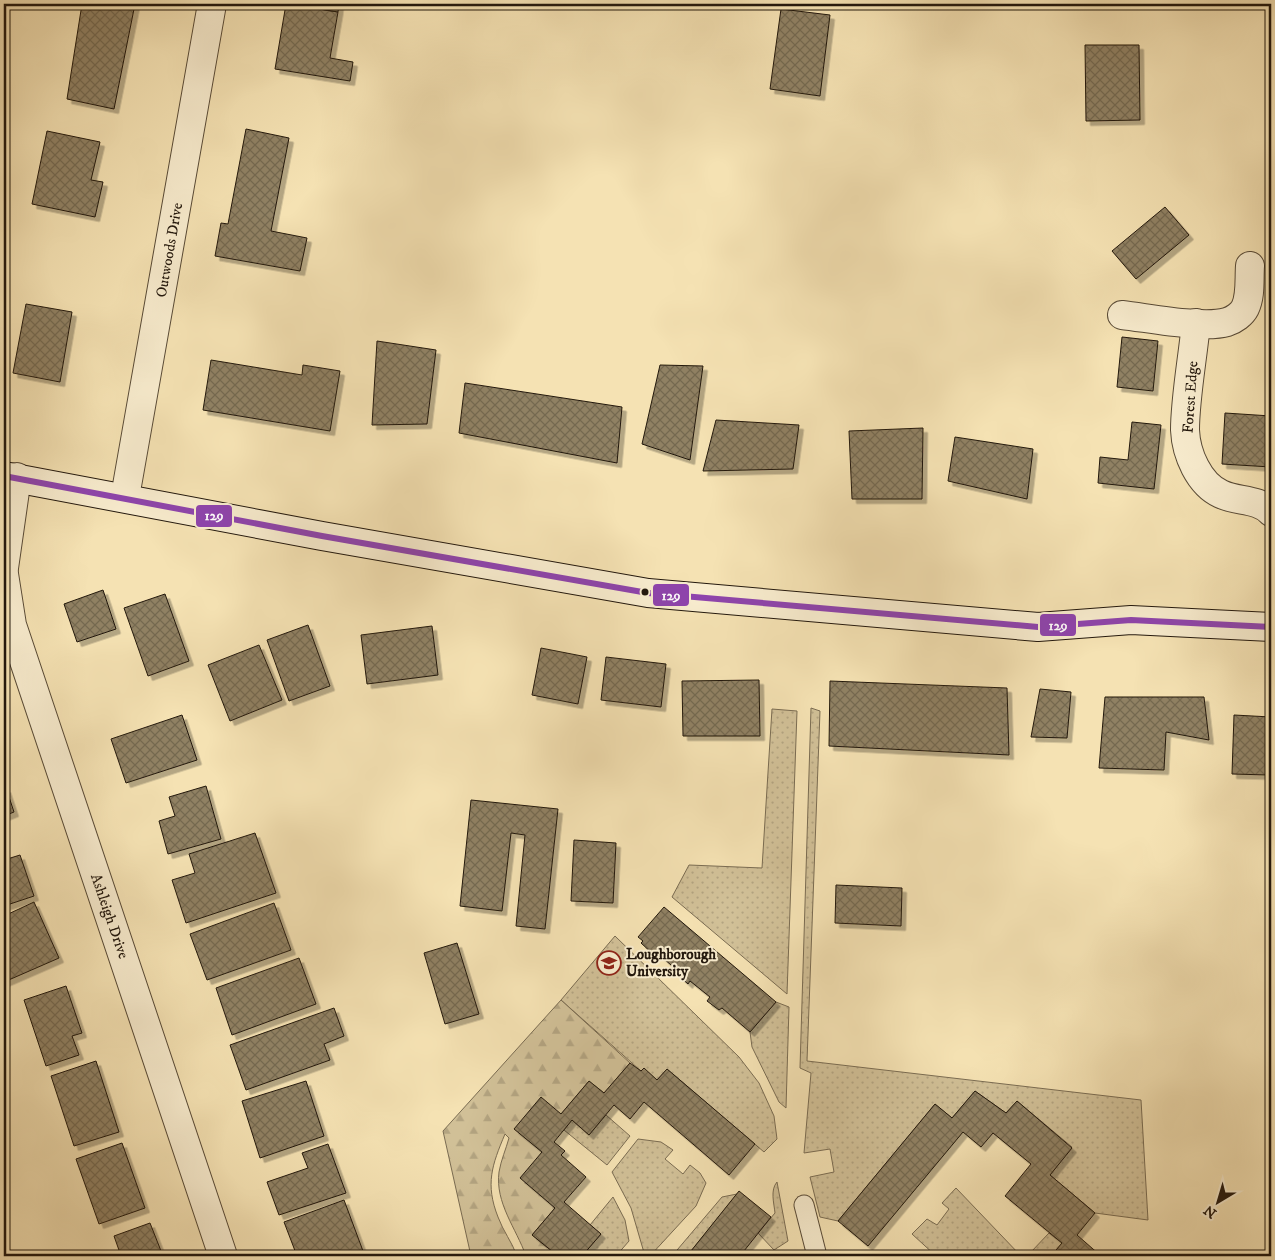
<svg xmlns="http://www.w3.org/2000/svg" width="1275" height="1260" font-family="'IM FELL DW Pica',serif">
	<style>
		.green { fill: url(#green-dots); stroke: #7a6c52 }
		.forest { fill: url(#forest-firs); stroke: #7a6c52 }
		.building { fill: url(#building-cross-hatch); stroke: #23180d; filter: url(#shadow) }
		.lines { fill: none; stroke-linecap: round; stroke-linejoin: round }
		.lane-casing { stroke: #584a36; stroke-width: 21 }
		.street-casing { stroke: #584a36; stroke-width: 30 }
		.secondary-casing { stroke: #23180d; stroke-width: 30 }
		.lane { stroke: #f8ecce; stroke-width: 19 }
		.street { stroke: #f8ecce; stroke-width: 28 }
		.secondary { stroke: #f8ecce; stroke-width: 28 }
		.bus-1-casing { stroke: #f8ecce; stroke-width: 10 }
		.bus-1 { stroke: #8e44ad; stroke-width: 6 }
		.bus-dot { fill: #23180d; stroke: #f8ecce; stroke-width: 2 }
		.labels { text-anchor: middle; stroke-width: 4; stroke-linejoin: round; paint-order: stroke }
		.street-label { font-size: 15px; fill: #23180d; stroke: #f8ecce }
		.poi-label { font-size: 15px; font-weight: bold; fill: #23180d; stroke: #f8ecce; text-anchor: start }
		.line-badge { stroke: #f8ecce; stroke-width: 2 }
		.badge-label { font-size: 14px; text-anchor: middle; font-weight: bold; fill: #fff }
	</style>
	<defs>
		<pattern id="green-dots" width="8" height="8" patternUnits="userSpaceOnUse" patternTransform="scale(1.25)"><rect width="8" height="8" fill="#d1c097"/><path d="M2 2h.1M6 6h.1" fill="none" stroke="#b3a481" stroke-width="1.8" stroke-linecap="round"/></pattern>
		<pattern id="forest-firs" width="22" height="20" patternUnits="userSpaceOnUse" patternTransform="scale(1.25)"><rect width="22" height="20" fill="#d1c097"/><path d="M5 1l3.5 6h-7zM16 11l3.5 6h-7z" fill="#b3a481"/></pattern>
		<pattern id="building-cross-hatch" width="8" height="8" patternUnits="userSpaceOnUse" patternTransform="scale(1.25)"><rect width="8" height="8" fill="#908163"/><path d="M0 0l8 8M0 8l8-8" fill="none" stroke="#756950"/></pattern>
		<filter id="shadow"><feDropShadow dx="4.5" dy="4.5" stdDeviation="0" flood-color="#0004"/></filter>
	</defs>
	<rect width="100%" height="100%" fill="#f5e2b3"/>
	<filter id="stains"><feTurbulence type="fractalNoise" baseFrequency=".004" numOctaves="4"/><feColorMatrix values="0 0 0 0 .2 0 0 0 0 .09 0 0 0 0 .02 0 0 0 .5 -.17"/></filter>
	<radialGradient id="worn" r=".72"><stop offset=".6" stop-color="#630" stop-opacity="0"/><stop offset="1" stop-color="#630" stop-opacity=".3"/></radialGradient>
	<!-- green -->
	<g class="green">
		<path d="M811,708L820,711L807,1061L1141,1100L1148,1220L1095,1213L1050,1175L1072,1147L1017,1101L1006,1113L975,1091L952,1118L935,1104L838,1221L820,1217L810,1177L834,1172L830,1149L804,1153L811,1073L800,1068Z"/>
		<path d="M772,709L797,711L787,994L672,897L689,865L762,868Z"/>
		<path d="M615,936L739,1057L759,1083L774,1116L777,1139L764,1152L667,1069L657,1080L641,1071L561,1000Z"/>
		<path d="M776,1002L789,1007L786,1108L779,1102L752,1047L750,1032Z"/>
		<path d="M606,1115L630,1136L607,1165L564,1130L572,1120L589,1135Z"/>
		<path d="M638,1139L661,1142L673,1150L665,1159L683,1174L690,1165L700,1173L706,1183L696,1206L650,1256H645L631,1208L612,1172Z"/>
		<path d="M777,1182L788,1241L774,1250L758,1233L775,1213C774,1203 770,1190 777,1182Z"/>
		<path d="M956,1188L1021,1256H936L912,1234L927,1219L937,1225L949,1209L942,1203Z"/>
		<path d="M737,1194L687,1256H672L722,1197Z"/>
		<path d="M613,1197L625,1220L629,1241L616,1256H582L601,1234L590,1225Z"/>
		<path d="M1049,1233L1062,1243L1051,1256H1032L1031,1252Z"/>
	</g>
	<!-- forest -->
	<path class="forest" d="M561,1000L630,1063L604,1093L589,1081L561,1114L515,1129L542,1152L555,1208L532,1235L558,1256H526C516,1228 495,1203 499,1172C501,1160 506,1149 509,1138L505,1134C492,1165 485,1184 498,1217C503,1231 512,1242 517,1256H471L443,1131Z"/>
	<!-- building -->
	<g class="building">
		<path d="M82,4H135L114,109L67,99Z"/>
		<path d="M286,4L338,12L330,58L353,62L350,81L275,69Z"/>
		<path d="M289,4H339L338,12Z"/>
		<path d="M781,9L830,15L820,96L770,89Z"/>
		<path d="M1085,45H1139L1140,120L1086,121Z"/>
		<path d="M246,129L289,138L271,231L307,238L300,271L215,256L221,223L228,224Z"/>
		<path d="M47,131L100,142L91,180L103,182L95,217L32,204Z"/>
		<path d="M1165,207L1189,235L1136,279L1112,251Z"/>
		<path d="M26,304L72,312L60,382L13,373Z"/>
		<path d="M1122,337L1158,341L1153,391L1117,387Z"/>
		<path d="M377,341L436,350L427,424L372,425Z"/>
		<path d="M211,360L302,375L303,365L340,371L330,431L203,410Z"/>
		<path d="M660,365L703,366L690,460L642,444Z"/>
		<path d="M465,383L622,407L617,463L459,433Z"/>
		<path d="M1225,413L1271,416V467L1222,464Z"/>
		<path d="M716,420L799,425L793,469L703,471Z"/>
		<path d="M1132,422L1161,425L1154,489L1098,483L1100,457L1128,460Z"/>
		<path d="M923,428L922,499H852L849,431Z"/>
		<path d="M955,437L1033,449L1027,499L948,481Z"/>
		<path d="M103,590L116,629L77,642L64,604Z"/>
		<path d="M165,594L189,661L148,676L124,608Z"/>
		<path d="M308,625L330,686L289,701L267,640Z"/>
		<path d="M432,626L438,675L367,684L361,635Z"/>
		<path d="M259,645L282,700L230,721L208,665Z"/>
		<path d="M541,648L587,657L578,704L532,695Z"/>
		<path d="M606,657L666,664L661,707L601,700Z"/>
		<path d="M759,680L760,736H683L682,681Z"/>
		<path d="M830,681L1007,688L1009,755L829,746Z"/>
		<path d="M1040,689L1071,692L1067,738L1031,737Z"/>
		<path d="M1105,697H1204L1209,740L1166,732L1164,770L1099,768Z"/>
		<path d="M182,715L197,760L126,783L111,739Z"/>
		<path d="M1234,715L1271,717L1269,775L1232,774Z"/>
		<path d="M206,786L221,839L168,854L159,821L175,816L169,797Z"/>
		<path d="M6,788L14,812L4,816V789Z"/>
		<path d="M471,800L558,809L545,929L516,926L525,835L511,833L502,911L460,906Z"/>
		<path d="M255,833L276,893L186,923L172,880L195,873L189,854Z"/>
		<path d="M574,840L616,843L613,903L571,901Z"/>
		<path d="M20,855L34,896L4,906V860Z"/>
		<path d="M836,885L902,888L901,926L835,923Z"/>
		<path d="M34,902L59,958L4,982V916Z"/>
		<path d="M274,903L291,950L207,980L190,934Z"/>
		<path d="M664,907L776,1002L750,1032L722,1008L719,1010L707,1001L710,997L690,981L688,984L677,974L679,972L655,951L653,954L641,943L643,941L638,937Z"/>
		<path d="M457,943L479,1014L445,1024L424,953Z"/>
		<path d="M299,958L316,1004L232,1035L216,988Z"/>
		<path d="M66,986L82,1033L72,1036L79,1055L46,1066L24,1000Z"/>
		<path d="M334,1008L344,1036L324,1044L330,1060L246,1090L230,1045Z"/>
		<path d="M96,1061L119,1132L74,1146L51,1076Z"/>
		<path d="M630,1063L641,1071L644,1068L657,1080L667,1069L755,1144L729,1175L644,1102L630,1119L614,1105L589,1135L572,1120L554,1142L565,1151L561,1155L586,1177L564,1202L601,1234L582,1256H558L532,1235L555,1208L520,1178L542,1152L514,1129L541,1097L561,1114L589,1081L604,1093Z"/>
		<path d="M306,1081L324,1136L260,1158L242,1101Z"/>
		<path d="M975,1091L1006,1113L1017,1101L1072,1148L1050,1175L1095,1213L1077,1235L1101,1256H1051L1062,1243L1005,1196L1031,1164L993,1133L981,1147L963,1132L868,1246L838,1221L935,1104L952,1118Z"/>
		<path d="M122,1143L145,1208L99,1224L76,1159Z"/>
		<path d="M328,1144L346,1193L279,1215L267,1182L308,1168L302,1153Z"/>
		<path d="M739,1191L771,1217L740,1256H687Z"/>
		<path d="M344,1200L363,1251L348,1256H297L284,1222Z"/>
		<path d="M150,1223L161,1251L146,1256H121L114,1236Z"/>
	</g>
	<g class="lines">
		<!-- lane casing -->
		<g class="lane-casing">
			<path id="lane" d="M804,1205L817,1256"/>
		</g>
		<!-- street casing -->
		<g class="street-casing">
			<g id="street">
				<path d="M1122,315C1149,318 1203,329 1227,322C1234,320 1242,314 1245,308C1251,296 1249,279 1250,266"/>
				<path d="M1196,323C1193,356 1185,398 1185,430C1186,454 1199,484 1221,494C1237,502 1258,498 1271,512"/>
				<path d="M125,497L212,4"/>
				<path d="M4,568L17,477"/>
				<path d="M4,574L12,625L223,1256"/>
			</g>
		</g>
		<!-- secondary casing -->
		<g class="secondary-casing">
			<path id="secondary" d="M4,476L322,536L648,593L1038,627L1131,620L1271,627"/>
		</g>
		<!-- lane -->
		<use href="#lane" class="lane"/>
		<!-- street -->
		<use href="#street" class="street"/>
		<!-- secondary -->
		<use href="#secondary" class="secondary"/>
		<!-- bus-1 casing -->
		<g class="bus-1-casing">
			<path id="bus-1" d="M4,476L322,536L648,593L1038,627L1131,620L1271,627"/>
		</g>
		<!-- bus-1 -->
		<use href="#bus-1" class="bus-1"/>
	</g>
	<!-- icons -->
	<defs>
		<g id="university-ring" transform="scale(1.25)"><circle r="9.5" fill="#f8ecce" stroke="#8f2418" stroke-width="1.5"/><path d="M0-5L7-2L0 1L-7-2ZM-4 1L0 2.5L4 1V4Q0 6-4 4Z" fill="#8f2418"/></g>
	</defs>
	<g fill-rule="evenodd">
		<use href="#university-ring" x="609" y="963"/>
	</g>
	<!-- markers -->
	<circle class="bus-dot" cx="645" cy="592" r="4.5"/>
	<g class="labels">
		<!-- street labels -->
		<g class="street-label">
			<text transform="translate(169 250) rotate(-80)" y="5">Outwoods Drive</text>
			<text transform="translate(1190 397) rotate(-86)" y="5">Forest Edge</text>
			<text transform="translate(110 916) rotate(71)" y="5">Ashleigh Drive</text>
		</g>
		<!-- poi labels -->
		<g class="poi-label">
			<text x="626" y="959">Loughborough<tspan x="626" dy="17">University</tspan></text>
		</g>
	</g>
	<g class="line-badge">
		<rect x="195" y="504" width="38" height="24" rx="5" fill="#8e44ad"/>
		<rect x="652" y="583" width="38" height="24" rx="5" fill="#8e44ad"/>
		<rect x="1039" y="613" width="38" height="24" rx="5" fill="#8e44ad"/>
	</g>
	<g class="badge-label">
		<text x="214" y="520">129</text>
		<text x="671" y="600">129</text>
		<text x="1058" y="630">129</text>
	</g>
	<!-- margin -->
	<rect width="1275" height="1260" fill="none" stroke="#f5e2b3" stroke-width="20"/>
	<rect x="5" y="5" width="1265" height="1250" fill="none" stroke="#23180d" stroke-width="2.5"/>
	<rect x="10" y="10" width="1255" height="1240" fill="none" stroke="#23180d"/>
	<!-- north arrow -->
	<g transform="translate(1218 1202) rotate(218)" stroke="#f8ecce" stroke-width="4" paint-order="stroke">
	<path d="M0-4L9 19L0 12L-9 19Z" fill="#23180d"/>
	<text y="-8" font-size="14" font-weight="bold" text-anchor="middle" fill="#23180d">N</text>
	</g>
	<rect width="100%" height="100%" filter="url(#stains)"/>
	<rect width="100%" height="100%" fill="url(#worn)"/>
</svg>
